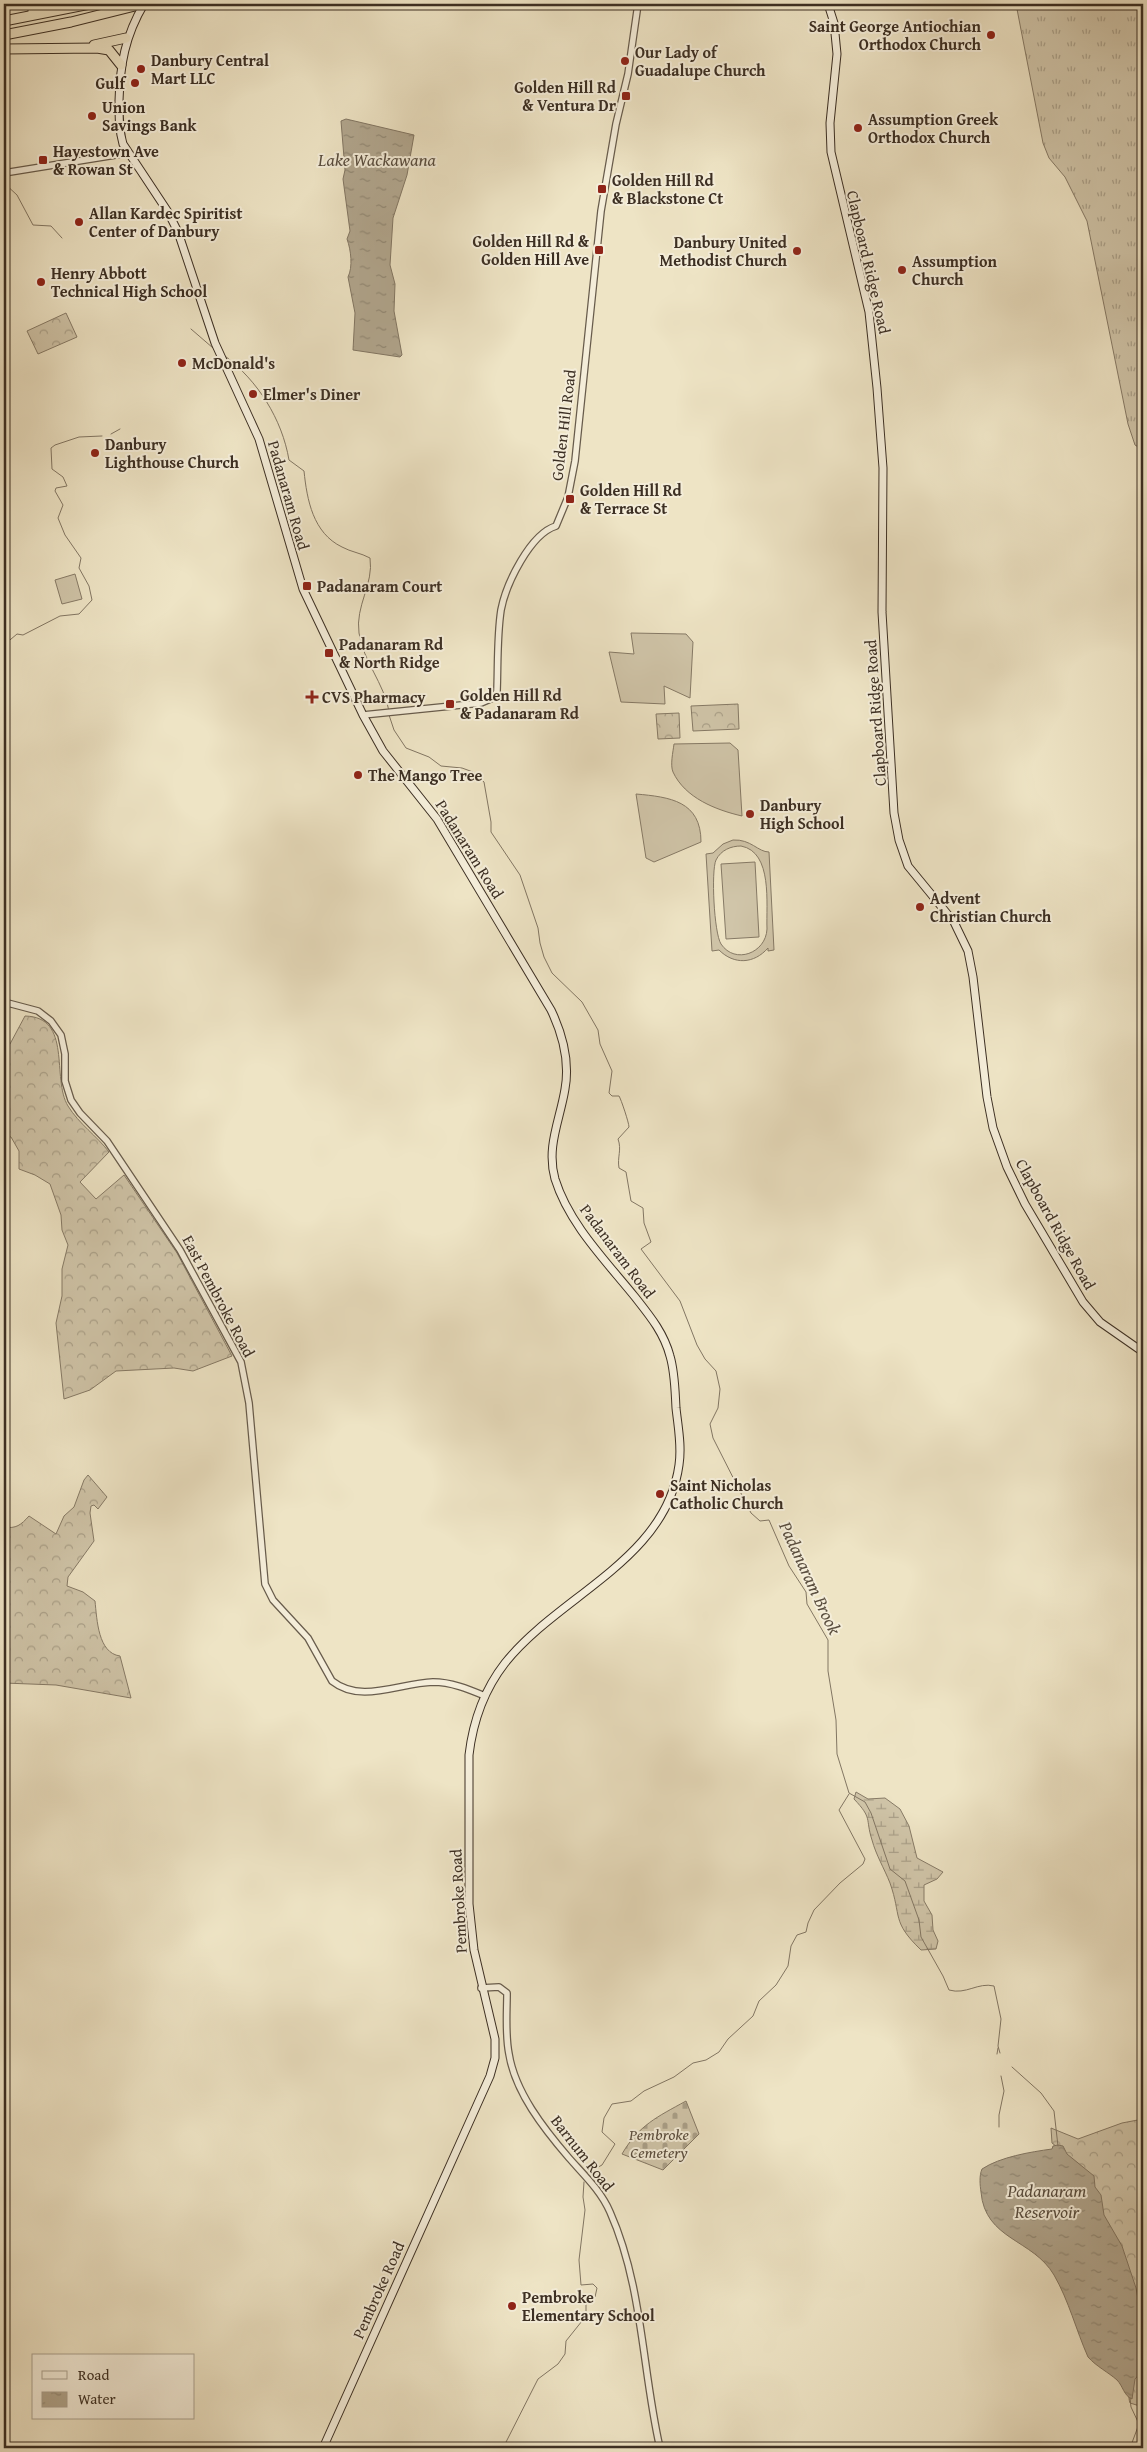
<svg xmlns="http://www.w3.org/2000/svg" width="1147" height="2452" font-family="'Gentium Book Plus',serif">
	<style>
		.grass { fill: url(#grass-tufts); stroke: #867a66 }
		.forest { fill: url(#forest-crowns); stroke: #867a66 }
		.wetland { fill: url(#wetland-marsh); stroke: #867a66 }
		.cemetery { fill: url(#cemetery-stones); stroke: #867a66 }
		.pitch { fill: #d0c5a9; stroke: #867a66; fill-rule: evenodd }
		.water { fill: url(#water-ripples); stroke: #827663 }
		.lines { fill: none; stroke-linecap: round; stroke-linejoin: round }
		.stream { stroke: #827663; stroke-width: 1 }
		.tertiary-casing { stroke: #685c4c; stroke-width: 8 }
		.secondary-casing { stroke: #3c2f23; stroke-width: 9 }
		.motorway-casing { stroke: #3c2f23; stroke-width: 11 }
		.tertiary { stroke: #f4edd9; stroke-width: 5.5 }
		.secondary { stroke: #f4edd9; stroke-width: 7 }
		.motorway { stroke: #eee4c5; stroke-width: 9 }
		.poi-dot { fill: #8f2418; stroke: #f4edd9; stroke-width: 2 }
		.labels { text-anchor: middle; stroke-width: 4; stroke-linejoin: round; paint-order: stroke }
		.poi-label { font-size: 16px; font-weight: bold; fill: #3c2f23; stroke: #f4edd9; text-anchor: start }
		.street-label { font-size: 16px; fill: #3c2f23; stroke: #f4edd9 }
		.park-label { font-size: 16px; font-style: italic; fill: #5a4d3e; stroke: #f4edd9 }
		.water-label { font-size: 18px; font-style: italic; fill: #594d3e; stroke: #f4edd9 }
	</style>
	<defs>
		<pattern id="grass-tufts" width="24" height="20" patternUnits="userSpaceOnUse" patternTransform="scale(1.25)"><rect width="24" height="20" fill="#d0c5a9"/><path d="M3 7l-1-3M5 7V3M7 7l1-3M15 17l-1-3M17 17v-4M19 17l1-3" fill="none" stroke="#aaa089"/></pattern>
		<pattern id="forest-crowns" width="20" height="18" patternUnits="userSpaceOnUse" patternTransform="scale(1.25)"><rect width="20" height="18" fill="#d0c5a9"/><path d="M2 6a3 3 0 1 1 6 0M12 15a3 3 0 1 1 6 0" fill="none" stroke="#aaa089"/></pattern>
		<pattern id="wetland-marsh" width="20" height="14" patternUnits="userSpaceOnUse" patternTransform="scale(1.25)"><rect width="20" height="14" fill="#d0c5a9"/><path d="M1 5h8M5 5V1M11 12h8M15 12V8" fill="none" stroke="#aaa089"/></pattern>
		<pattern id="cemetery-stones" width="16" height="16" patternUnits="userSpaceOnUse" patternTransform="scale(1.25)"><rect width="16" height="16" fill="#d0c5a9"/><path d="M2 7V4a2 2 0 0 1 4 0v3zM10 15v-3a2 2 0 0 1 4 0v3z" fill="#aaa089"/></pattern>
		<pattern id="water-ripples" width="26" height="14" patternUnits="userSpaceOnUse" patternTransform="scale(1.25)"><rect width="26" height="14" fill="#b1a68e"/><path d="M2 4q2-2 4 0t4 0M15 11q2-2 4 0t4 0" fill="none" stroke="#918874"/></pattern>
	</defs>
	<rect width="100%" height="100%" fill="#eee4c5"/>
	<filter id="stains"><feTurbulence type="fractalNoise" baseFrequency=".004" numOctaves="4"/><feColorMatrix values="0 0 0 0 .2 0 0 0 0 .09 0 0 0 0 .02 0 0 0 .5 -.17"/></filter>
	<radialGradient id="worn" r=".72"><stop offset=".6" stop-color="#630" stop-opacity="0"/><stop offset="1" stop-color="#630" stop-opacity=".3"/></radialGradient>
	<!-- grass -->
	<path class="grass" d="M1016,4H1143V450L1135,445L1128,424L1087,221L1065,177L1049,158L1043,143Z"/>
	<!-- forest -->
	<g class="forest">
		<path d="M66,313L77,337L38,354L27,331Z"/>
		<path d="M738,704L739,729L693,731L691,706Z"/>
		<path d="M679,713L680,738L658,739L656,714Z"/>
		<path d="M25,1016C73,1017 51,1078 68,1106C79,1124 97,1136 109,1152L80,1182L96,1199L124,1175L177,1253L232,1356L193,1371L174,1368L116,1371L90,1390L64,1399L56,1323L62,1296V1269L68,1245L62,1230L61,1215L50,1184L35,1175L19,1169V1151L11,1137L4,1135V1051L10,1044Z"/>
		<path d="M88,1475L107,1497L98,1509L94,1505L91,1506L90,1513L94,1541L68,1577L67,1586L83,1592L95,1601C97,1620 98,1653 120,1656L131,1698L56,1685L4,1683V1527C16,1529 21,1525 29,1516L56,1534L64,1516L74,1507L84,1480Z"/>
		<path d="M1143,2119V2363L1139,2358L1081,2166L1052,2143L1051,2128L1078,2139L1122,2123Z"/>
		<path d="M1143,2368V2407L1130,2403C1126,2391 1133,2374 1143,2368Z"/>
	</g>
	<!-- wetland -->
	<path class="wetland" d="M856,1792L868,1799L885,1798L900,1809L909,1826L917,1858L943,1872L937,1879L924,1885V1901L932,1915L933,1930L938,1941L936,1949L921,1950C891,1921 902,1917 890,1883C884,1868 876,1855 872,1840C865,1818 873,1819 854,1799Z"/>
	<!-- cemetery -->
	<path class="cemetery" d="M686,2101L699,2134L663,2170L622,2154C639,2125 657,2117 686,2101Z"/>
	<!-- pitch -->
	<g class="pitch">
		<path d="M75,574L82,599L62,604L55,580Z"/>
		<path d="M631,633L686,634L693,642L690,698L664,686L665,704L621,702L609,652L634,654Z"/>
		<path d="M730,743L738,750L742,816C716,810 685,798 673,772C670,765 673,752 674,744Z"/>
		<path d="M636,794C670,797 701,801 701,842L654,862L646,858Z"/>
		<path d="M733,840C751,839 758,852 769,852L774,950L768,951V948C754,964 734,965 719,950L712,951L706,854L713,853L723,844ZM741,846C773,852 766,904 767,929C766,953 735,965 721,944C714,933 711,871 716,860C721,850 731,846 741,846Z"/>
		<path d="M755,862L759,937L726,939L721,864Z"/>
	</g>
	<!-- water -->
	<g class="water">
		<path d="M346,119L414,135L407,175L393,218L390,265L395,284L394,311L402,355L400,357L353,350L355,313L348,277C353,267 351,250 347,239L350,231L343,179L345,170L341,121Z"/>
		<path d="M1058,2145L1063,2146L1067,2154L1094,2176L1095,2187L1101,2195L1104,2215L1122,2246L1136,2288L1141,2316L1139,2332L1143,2353L1140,2365L1143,2370L1135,2379L1132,2399C1124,2396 1123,2386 1117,2380C1108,2372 1097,2367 1088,2357C1076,2330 1069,2301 1054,2275C1033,2239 985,2240 981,2192C980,2185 979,2176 982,2169C1000,2157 1030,2152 1052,2149L1053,2146Z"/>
	</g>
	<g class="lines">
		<!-- stream -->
		<g class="stream">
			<path d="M4,183L17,195L33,225L51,226L62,238"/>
			<path d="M191,329L213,348"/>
			<path d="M225,356C258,381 282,419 289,460L304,471C307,500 313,533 342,547C351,552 361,553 370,558C374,584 355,606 359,633C363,661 384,683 389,711"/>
			<path d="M111,434L120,429"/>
			<path d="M4,645L17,634L23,635L60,616L79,614L92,600L89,586L79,568L81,558L65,535L58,518L63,505L55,491L56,488L67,486L63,477L52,469L51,448L55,445L79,437L102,436"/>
			<path d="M389,715L394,730L406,748L429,757L441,766L462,768L473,772L484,782L491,822V832L520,875L538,928L540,943L544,957L552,973L582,1002L598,1030L600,1044L612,1071L609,1093L612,1096H619C621,1099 629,1123 629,1127L618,1139C622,1150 617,1157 619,1168L626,1172L631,1201L643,1208L644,1223L651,1242L641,1249L680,1301L697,1345L705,1359L716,1371L720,1389L718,1408L710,1424L713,1438L751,1513L760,1521L769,1520L789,1566L806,1592L807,1604L828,1640V1671L836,1720L837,1754L849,1793L865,1802L871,1813L890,1869L905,1881L919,1920L921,1937L943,1976L949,1990C966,1995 978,1982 994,1986L1001,2019L998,2046L1000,2053"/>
			<path d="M997,2054L998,2048"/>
			<path d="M1012,2067L1041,2093L1054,2111L1058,2146"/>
			<path d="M999,2127V2115L1004,2091L1001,2076"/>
			<path d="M591,2171L602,2165L615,2144L602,2132L604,2118L612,2104L631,2101L644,2091L674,2077L693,2063L706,2060L719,2052L728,2039L753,2016L759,2001L776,1985L788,1966L791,1946L797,1935L806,1932L808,1923L814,1910L840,1883L863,1864L865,1859L839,1810L849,1794"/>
			<path d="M464,2448L470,2446L476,2448"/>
			<path d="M503,2448L538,2379L558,2364L565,2354L566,2341L586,2316V2304L595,2297L597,2288L593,2284L581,2285L579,2260L585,2210L583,2197L584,2182"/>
			<path d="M1130,2448L1139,2424L1131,2407L1130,2398"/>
		</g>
		<!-- tertiary casing -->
		<g class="tertiary-casing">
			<g id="tertiary">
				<path d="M4,173L128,153"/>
				<path d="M363,715L481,703L495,697L497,691C498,665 497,636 501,610C506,584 530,534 556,526L568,497L575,461L601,211L616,124L628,74L638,4"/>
				<path d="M4,1002L38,1011L51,1021L61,1035L65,1054V1081L71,1100L80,1113L107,1141L180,1250L241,1362L249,1403L265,1584L273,1600L308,1638L332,1681C361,1704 399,1683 433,1682C451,1682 468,1689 485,1696"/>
				<path d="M481,1988L499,1987L507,1993C507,2013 505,2034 509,2054C515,2092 544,2129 569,2158C584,2175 601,2191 610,2212C643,2286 642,2370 660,2448"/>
			</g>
		</g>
		<!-- secondary casing -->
		<g class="secondary-casing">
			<g id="secondary">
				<path d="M144,4C125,36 120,65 119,101C119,116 119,130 123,144L168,212L178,232L215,343L259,439L303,589L363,715L383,751L437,819L551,1010C563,1035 570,1061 565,1089C560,1120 546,1147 555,1179C569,1224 606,1261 635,1297C650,1316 664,1333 670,1356C675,1373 675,1391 676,1408C678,1427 682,1446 679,1465C666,1560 559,1595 505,1663C484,1690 473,1721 469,1755V1904L474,1950L495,2039V2058L490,2076L323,2448"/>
				<path d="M828,4L834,23L837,54L830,123L831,152L869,312L877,388L883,468L882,612L894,813L899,840L908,866L954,922L968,951L973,977L987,1097L993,1128L1007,1167L1025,1204L1083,1302L1100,1322L1143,1352"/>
			</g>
		</g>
		<!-- motorway casing -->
		<g class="motorway-casing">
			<g id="motorway">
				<path d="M33,11L54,4"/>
				<path d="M4,21L90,4"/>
				<path d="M4,35L71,22L143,4"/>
				<path d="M94,45L126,38"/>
				<path d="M4,49L97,48L109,50L121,65"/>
			</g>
		</g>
		<!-- tertiary -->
		<use href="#tertiary" class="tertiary"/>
		<!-- secondary -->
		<use href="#secondary" class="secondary"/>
		<!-- motorway -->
		<use href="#motorway" class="motorway"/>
	</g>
	<!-- markers -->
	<g class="poi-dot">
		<circle cx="991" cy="35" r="5"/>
		<circle cx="625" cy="61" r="5"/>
		<circle cx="141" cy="69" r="5"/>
		<circle cx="135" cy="83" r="5"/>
		<rect x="621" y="91" width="10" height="10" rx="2.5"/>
		<circle cx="92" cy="116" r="5"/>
		<circle cx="858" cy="128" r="5"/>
		<rect x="38" y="155" width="10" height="10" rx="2.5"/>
		<rect x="597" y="184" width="10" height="10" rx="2.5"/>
		<circle cx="79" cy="222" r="5"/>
		<rect x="594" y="245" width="10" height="10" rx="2.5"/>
		<circle cx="797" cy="251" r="5"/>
		<circle cx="902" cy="270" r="5"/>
		<circle cx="41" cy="282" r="5"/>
		<circle cx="182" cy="363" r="5"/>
		<circle cx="253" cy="394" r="5"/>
		<circle cx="95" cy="453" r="5"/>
		<rect x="565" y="494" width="10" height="10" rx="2.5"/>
		<rect x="302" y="581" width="10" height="10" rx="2.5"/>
		<rect x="324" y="648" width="10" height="10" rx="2.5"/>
		<path d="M309.5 689.5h5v5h5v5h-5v5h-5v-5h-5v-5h5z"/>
		<rect x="445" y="699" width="10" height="10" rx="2.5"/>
		<circle cx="358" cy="775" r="5"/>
		<circle cx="750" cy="814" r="5"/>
		<circle cx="920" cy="907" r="5"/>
		<circle cx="660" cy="1494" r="5"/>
		<circle cx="512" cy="2306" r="5"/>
	</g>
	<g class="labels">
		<!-- poi labels -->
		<g class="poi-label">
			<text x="981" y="32" text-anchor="end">Saint George Antiochian<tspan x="981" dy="18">Orthodox Church</tspan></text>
			<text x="635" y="58">Our Lady of<tspan x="635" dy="18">Guadalupe Church</tspan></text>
			<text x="151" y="66">Danbury Central<tspan x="151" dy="18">Mart LLC</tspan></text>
			<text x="125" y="89" text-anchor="end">Gulf</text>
			<text x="616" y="93" text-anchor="end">Golden Hill Rd<tspan x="616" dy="18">&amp; Ventura Dr</tspan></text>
			<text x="102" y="113">Union<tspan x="102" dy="18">Savings Bank</tspan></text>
			<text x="868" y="125">Assumption Greek<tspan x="868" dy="18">Orthodox Church</tspan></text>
			<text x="53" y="157">Hayestown Ave<tspan x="53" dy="18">&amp; Rowan St</tspan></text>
			<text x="612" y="186">Golden Hill Rd<tspan x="612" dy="18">&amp; Blackstone Ct</tspan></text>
			<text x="89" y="219">Allan Kardec Spiritist<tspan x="89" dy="18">Center of Danbury</tspan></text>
			<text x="589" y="247" text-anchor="end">Golden Hill Rd &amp;<tspan x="589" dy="18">Golden Hill Ave</tspan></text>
			<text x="787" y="248" text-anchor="end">Danbury United<tspan x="787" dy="18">Methodist Church</tspan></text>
			<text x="912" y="267">Assumption<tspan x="912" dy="18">Church</tspan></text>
			<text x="51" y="279">Henry Abbott<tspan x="51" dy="18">Technical High School</tspan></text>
			<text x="192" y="369">McDonald's</text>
			<text x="263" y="400">Elmer's Diner</text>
			<text x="105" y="450">Danbury<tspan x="105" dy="18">Lighthouse Church</tspan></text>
			<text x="580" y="496">Golden Hill Rd<tspan x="580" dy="18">&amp; Terrace St</tspan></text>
			<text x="317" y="592">Padanaram Court</text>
			<text x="339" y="650">Padanaram Rd<tspan x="339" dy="18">&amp; North Ridge</tspan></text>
			<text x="460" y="701">Golden Hill Rd<tspan x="460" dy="18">&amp; Padanaram Rd</tspan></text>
			<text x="322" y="703">CVS Pharmacy</text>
			<text x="368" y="781">The Mango Tree</text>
			<text x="760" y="811">Danbury<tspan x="760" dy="18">High School</tspan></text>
			<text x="930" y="904">Advent<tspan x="930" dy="18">Christian Church</tspan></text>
			<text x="670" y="1491">Saint Nicholas<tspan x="670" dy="18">Catholic Church</tspan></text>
			<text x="522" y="2303">Pembroke<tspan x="522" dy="18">Elementary School</tspan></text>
		</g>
		<!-- street labels -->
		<g class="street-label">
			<text transform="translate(869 262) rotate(77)" y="6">Clapboard Ridge Road</text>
			<text transform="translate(563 425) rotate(-83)" y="6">Golden Hill Road</text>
			<text transform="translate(289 495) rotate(74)" y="6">Padanaram Road</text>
			<text transform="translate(875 713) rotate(-94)" y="6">Clapboard Ridge Road</text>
			<text transform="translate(470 849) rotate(58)" y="6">Padanaram Road</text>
			<text transform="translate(1056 1224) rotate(61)" y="6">Clapboard Ridge Road</text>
			<text transform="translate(618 1251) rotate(53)" y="6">Padanaram Road</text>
			<text transform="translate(219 1296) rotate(62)" y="6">East Pembroke Road</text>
			<text transform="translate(458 1901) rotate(-93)" y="6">Pembroke Road</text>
			<text transform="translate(583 2153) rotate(52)" y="6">Barnum Road</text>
			<text transform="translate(378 2290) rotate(-66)" y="6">Pembroke Road</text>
		</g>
		<!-- park labels -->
		<g class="park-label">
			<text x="659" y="2140">Pembroke<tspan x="659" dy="18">Cemetery</tspan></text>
		</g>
		<!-- water labels -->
		<g class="water-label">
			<text x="377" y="166">Lake Wackawana</text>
			<text transform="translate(810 1578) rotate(65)" y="6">Padanaram Brook</text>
			<text x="1047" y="2197">Padanaram<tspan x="1047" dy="21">Reservoir</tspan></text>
		</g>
	</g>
	<!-- margin -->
	<rect width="1147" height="2452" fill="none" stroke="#eee4c5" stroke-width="20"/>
	<rect x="5" y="5" width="1137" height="2442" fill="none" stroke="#3c2f23" stroke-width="2.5"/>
	<rect x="10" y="10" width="1127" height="2432" fill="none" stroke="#3c2f23"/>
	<!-- legend -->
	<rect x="32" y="2354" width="162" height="65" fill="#f4edd9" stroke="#aaa190"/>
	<rect x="42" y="2371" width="25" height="8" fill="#f4edd9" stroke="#aaa190"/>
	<text x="78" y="2380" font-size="15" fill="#3c2f23">Road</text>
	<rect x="42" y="2392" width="25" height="15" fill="url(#water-ripples)" stroke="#aaa190"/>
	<text x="78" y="2404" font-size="15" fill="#3c2f23">Water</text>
	<rect width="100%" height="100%" filter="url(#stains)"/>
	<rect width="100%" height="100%" fill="url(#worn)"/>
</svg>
